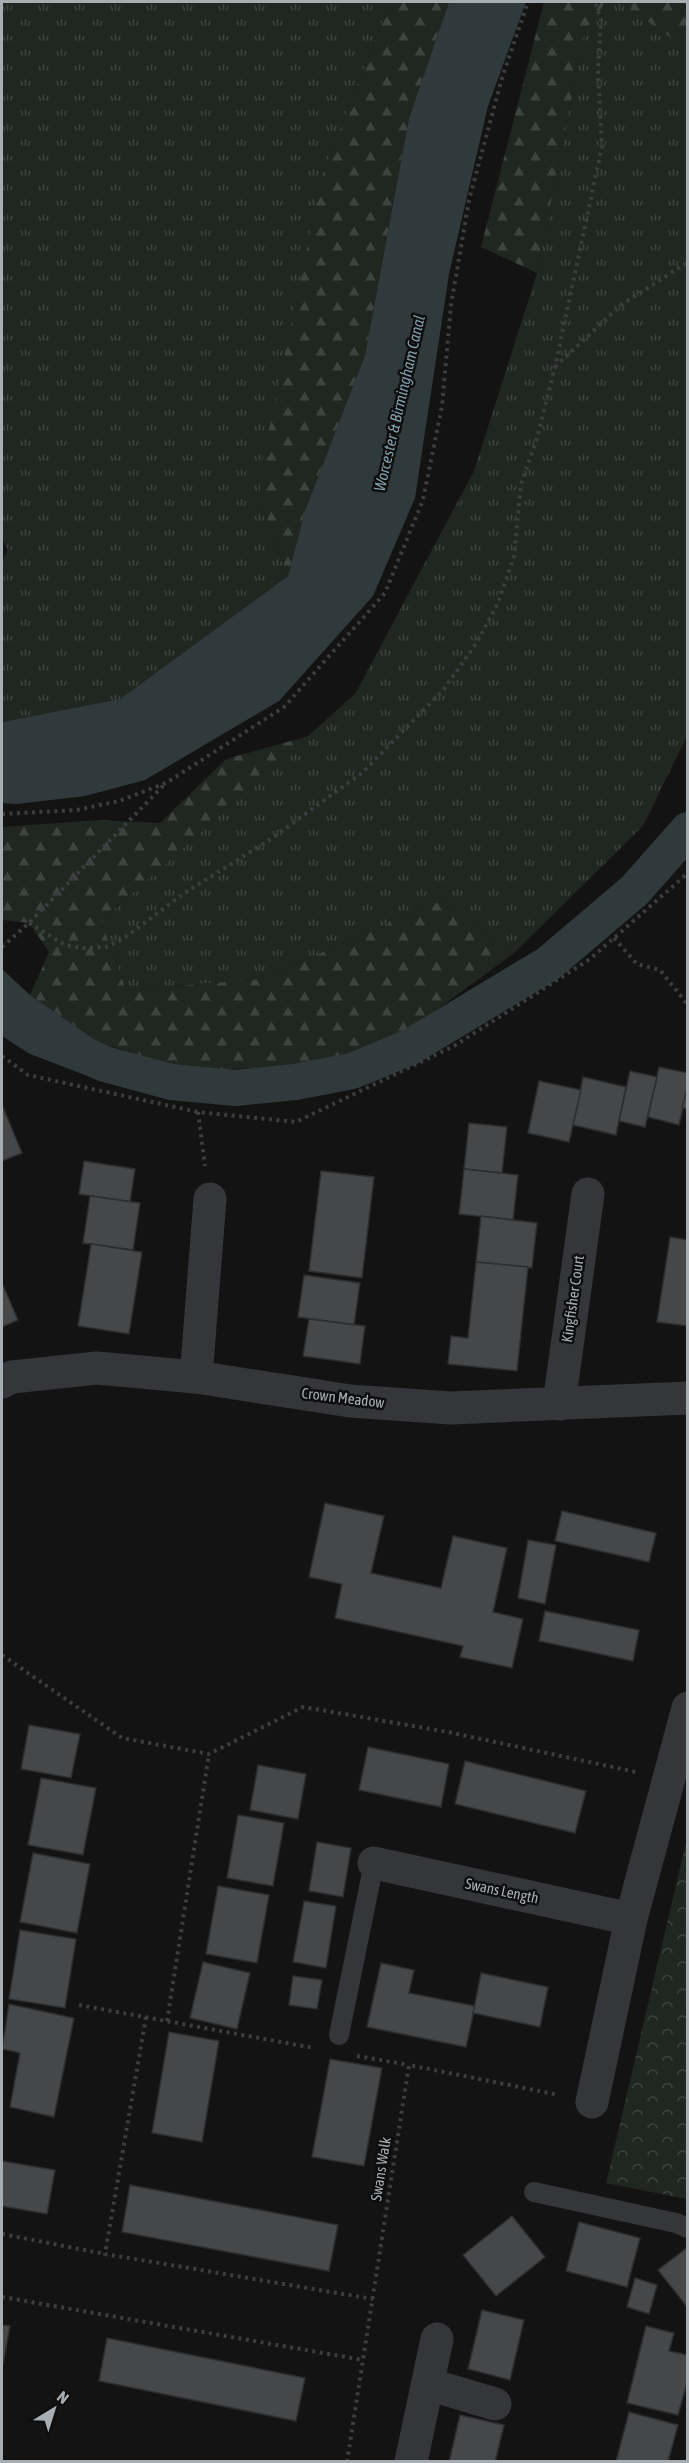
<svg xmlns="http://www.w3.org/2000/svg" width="689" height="2463" font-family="'Asap Condensed',sans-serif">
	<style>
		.grass { fill: url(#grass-tufts) }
		.forest { fill: url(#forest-firs) }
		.park { fill: url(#park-crowns) }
		.water { fill: #303a3d }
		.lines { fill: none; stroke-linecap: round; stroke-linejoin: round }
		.canal { stroke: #303a3d; stroke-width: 36 }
		.building { fill: #454749; stroke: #2d2e30; stroke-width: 1.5 }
		.path { stroke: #3b3d40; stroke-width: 4; stroke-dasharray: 3 4.5; stroke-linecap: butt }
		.lane { stroke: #353639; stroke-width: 20 }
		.street { stroke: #353639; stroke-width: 33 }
		.labels { text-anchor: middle; stroke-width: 5; stroke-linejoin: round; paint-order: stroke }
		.street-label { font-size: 15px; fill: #a6adb3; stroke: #0e0e0f }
		.water-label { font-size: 16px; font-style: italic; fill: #819faa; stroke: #0e0e0f }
	</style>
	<defs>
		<pattern id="grass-tufts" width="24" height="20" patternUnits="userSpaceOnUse" patternTransform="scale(1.5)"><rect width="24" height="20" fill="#202620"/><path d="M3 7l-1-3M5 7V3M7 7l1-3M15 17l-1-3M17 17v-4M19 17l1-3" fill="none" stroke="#3d433e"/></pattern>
		<pattern id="forest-firs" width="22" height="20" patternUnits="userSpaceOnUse" patternTransform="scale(1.5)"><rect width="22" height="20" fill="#202620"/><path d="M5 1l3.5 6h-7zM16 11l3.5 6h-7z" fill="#3d433e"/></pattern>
		<pattern id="park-crowns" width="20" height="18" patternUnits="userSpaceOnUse" patternTransform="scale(1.5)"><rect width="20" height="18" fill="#202620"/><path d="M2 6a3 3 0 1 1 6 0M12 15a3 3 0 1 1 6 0" fill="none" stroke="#3d433e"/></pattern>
	</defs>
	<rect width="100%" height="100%" fill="#131314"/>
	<!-- grass -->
	<g class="grass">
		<path d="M2,2H390L322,176L260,500L288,576L120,699L2,722V560L8,550L2,539Z"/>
		<path d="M606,2H620L688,49L687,736L643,826L513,954L443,900L261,979L126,990L101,921L355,694L474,471L537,273L585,30Z"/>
	</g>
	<!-- forest -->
	<g class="forest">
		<path d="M390,2H449L409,118L365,355L305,511L288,576L260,500V472L322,176Z"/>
		<path d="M544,2H606L585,30L537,273L481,247Z"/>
		<path d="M620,2H687V49Z"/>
		<path d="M309,736L101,921L126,990L261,979L443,900L513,954L402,1035L313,1065L189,1071L98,1042L30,995L49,952L29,923L2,920V827L99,820L160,823L226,759Z"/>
	</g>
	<!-- park -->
	<path class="park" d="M687,1838L688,2199H687L606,2183Z"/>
	<!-- water -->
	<g class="water">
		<path d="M449,2H526L488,106L449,274L415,498L373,596L279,701L145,780L85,796L17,804L2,803V722L120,699L288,576L305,511L365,355L409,118Z"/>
		<path d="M2,969L30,995L98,1042L106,1083L30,1054L2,1036Z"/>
	</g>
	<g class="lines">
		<!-- canal -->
		<path class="canal" d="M2,1009L40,1035L105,1064L171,1082L236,1088L295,1082L352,1071L410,1047L548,964L635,890L688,830"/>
	</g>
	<!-- building -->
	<g class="building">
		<path d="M659,1067L688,1073V1085L679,1125L648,1117Z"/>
		<path d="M630,1071L657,1077L645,1127L619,1121Z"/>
		<path d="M583,1077L626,1087L616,1135L573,1125Z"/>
		<path d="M539,1081L581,1090L569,1142L528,1133Z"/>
		<path d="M688,1085V1109L682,1108Z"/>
		<path d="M3,1107L22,1153L2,1161V1108Z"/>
		<path d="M469,1123L507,1127L502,1173L464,1169Z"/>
		<path d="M84,1161L135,1169L130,1202L79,1194Z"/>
		<path d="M464,1169L518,1175L513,1220L459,1214Z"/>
		<path d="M321,1171L374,1177L362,1278L309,1271Z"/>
		<path d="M90,1196L140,1203L133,1250L83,1243Z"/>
		<path d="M481,1216L537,1223L532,1268L476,1262Z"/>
		<path d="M670,1237L688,1240V1326L657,1322Z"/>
		<path d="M91,1244L142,1252L129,1334L78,1326Z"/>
		<path d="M476,1262L528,1267L517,1371L448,1364L451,1336L468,1338Z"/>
		<path d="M304,1275L360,1283L354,1325L298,1317Z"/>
		<path d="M2,1283L18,1320L2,1327Z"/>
		<path d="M309,1319L365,1326L360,1364L303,1356Z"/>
		<path d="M325,1503L384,1516L371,1573L441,1588L453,1536L507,1548L493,1612L523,1619L512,1668L460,1657L463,1646L335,1618L342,1584L309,1577Z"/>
		<path d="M562,1511L656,1533L649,1562L555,1541Z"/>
		<path d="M528,1540L556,1545L545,1604L518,1598Z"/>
		<path d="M545,1611L639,1630L633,1661L539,1641Z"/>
		<path d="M29,1725L80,1734L71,1778L21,1769Z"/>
		<path d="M368,1747L449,1764L441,1807L359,1790Z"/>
		<path d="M465,1761L586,1791L575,1833L455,1804Z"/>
		<path d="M258,1765L306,1774L298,1819L250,1810Z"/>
		<path d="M41,1778L96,1788L83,1855L28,1845Z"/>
		<path d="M238,1815L284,1823L273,1886L227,1878Z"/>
		<path d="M317,1842L351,1848L343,1897L309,1891Z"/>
		<path d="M33,1853L90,1864L77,1933L20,1922Z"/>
		<path d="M218,1886L269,1895L257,1963L206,1954Z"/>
		<path d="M304,1901L336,1906L326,1968L293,1962Z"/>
		<path d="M20,1930L76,1939L65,2008L9,1999Z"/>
		<path d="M203,1962L250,1973L237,2029L190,2018Z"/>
		<path d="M381,1963L414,1970L409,1993L475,2006L466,2047L367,2027Z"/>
		<path d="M481,1973L548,1987L540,2027L473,2013Z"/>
		<path d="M293,1976L322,1980L317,2009L289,2005Z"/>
		<path d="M9,2004L74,2018L54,2117L10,2107L20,2053L2,2049Z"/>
		<path d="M169,2032L219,2041L202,2142L152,2133Z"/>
		<path d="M330,2059L382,2068L364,2166L312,2157Z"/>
		<path d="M2,2161L55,2170L47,2214L2,2206Z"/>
		<path d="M130,2185L338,2225L329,2271L122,2232Z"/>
		<path d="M512,2216L545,2257L496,2296L463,2255Z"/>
		<path d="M579,2222L640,2238L627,2287L566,2271Z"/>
		<path d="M688,2247V2308L658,2270Z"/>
		<path d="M635,2278L657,2285L649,2314L627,2307Z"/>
		<path d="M482,2310L524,2320L510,2380L468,2369Z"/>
		<path d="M2,2325L10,2326L3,2364L2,2363Z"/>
		<path d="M646,2326L674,2333L669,2351L688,2355V2379L678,2415L627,2403Z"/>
		<path d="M107,2338L305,2378L296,2421L99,2381Z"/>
		<path d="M629,2412L678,2425L668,2462H616Z"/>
		<path d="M460,2415L504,2425L495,2462H449Z"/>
	</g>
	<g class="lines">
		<!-- path -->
		<g class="path">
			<path d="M555,367L621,305L688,262"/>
			<path d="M2,814L77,810L119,801L166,783L284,707L385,593L423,500L442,406L451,305L469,200L502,78L528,2"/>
			<path d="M29,923L65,945L83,948L106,947L123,939L183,894L271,839L363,772L444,689L476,644L498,603L514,557L521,484L537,438L555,367L602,146L598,73L601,20L595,2"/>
			<path d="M614,938L637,964L660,970L688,1005"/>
			<path d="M2,947L29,923L164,785"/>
			<path d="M2,1056L28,1075L198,1112L296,1122L454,1046L590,959L688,873"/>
			<path d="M198,1112L205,1166"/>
			<path d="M2,1655L122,1738L209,1754L303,1707L448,1732L636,1772"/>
			<path d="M79,2005L314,2048"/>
			<path d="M146,2017L105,2254L373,2299"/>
			<path d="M167,2021L209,1754"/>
			<path d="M357,2056L409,2065"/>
			<path d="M2,2234L105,2254"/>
			<path d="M2,2297L363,2360"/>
			<path d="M347,2462L409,2065L559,2095"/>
		</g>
		<!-- lane -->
		<g class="lane">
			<path d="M339,2035L374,1863"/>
			<path d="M534,2192L676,2223L688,2228"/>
		</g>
		<!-- street -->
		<g class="street">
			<path d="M196,1377L210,1199"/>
			<path d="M2,1382L12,1377L97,1368L196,1377L350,1401L451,1408L688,1398"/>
			<path d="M559,1404L588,1194"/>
			<path d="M374,1863L631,1919"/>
			<path d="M592,2102L631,1919L688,1708"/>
			<path d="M428,2384L495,2404"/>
			<path d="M411,2462L437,2339"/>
		</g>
	</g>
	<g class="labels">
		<!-- street labels -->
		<g class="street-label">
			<text transform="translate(573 1299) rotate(-82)" y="5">Kingfisher Court</text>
			<text transform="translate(343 1398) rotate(7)" y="5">Crown Meadow</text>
			<text transform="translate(502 1891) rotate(12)" y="5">Swans Length</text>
			<text transform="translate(381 2169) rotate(-81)" y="5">Swans Walk</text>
		</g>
		<!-- water labels -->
		<g class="water-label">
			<text transform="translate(399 403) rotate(-77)" y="6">Worcester &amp; Birmingham Canal</text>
		</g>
	</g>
	<!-- border -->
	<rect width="689" height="2463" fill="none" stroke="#a6adb3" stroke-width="6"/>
	<!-- north arrow -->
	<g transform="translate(54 2409) rotate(38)" stroke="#0e0e0f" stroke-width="4.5" paint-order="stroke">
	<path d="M0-4.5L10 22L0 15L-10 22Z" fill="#a6adb3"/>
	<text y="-9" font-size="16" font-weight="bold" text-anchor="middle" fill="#a6adb3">N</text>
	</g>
</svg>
